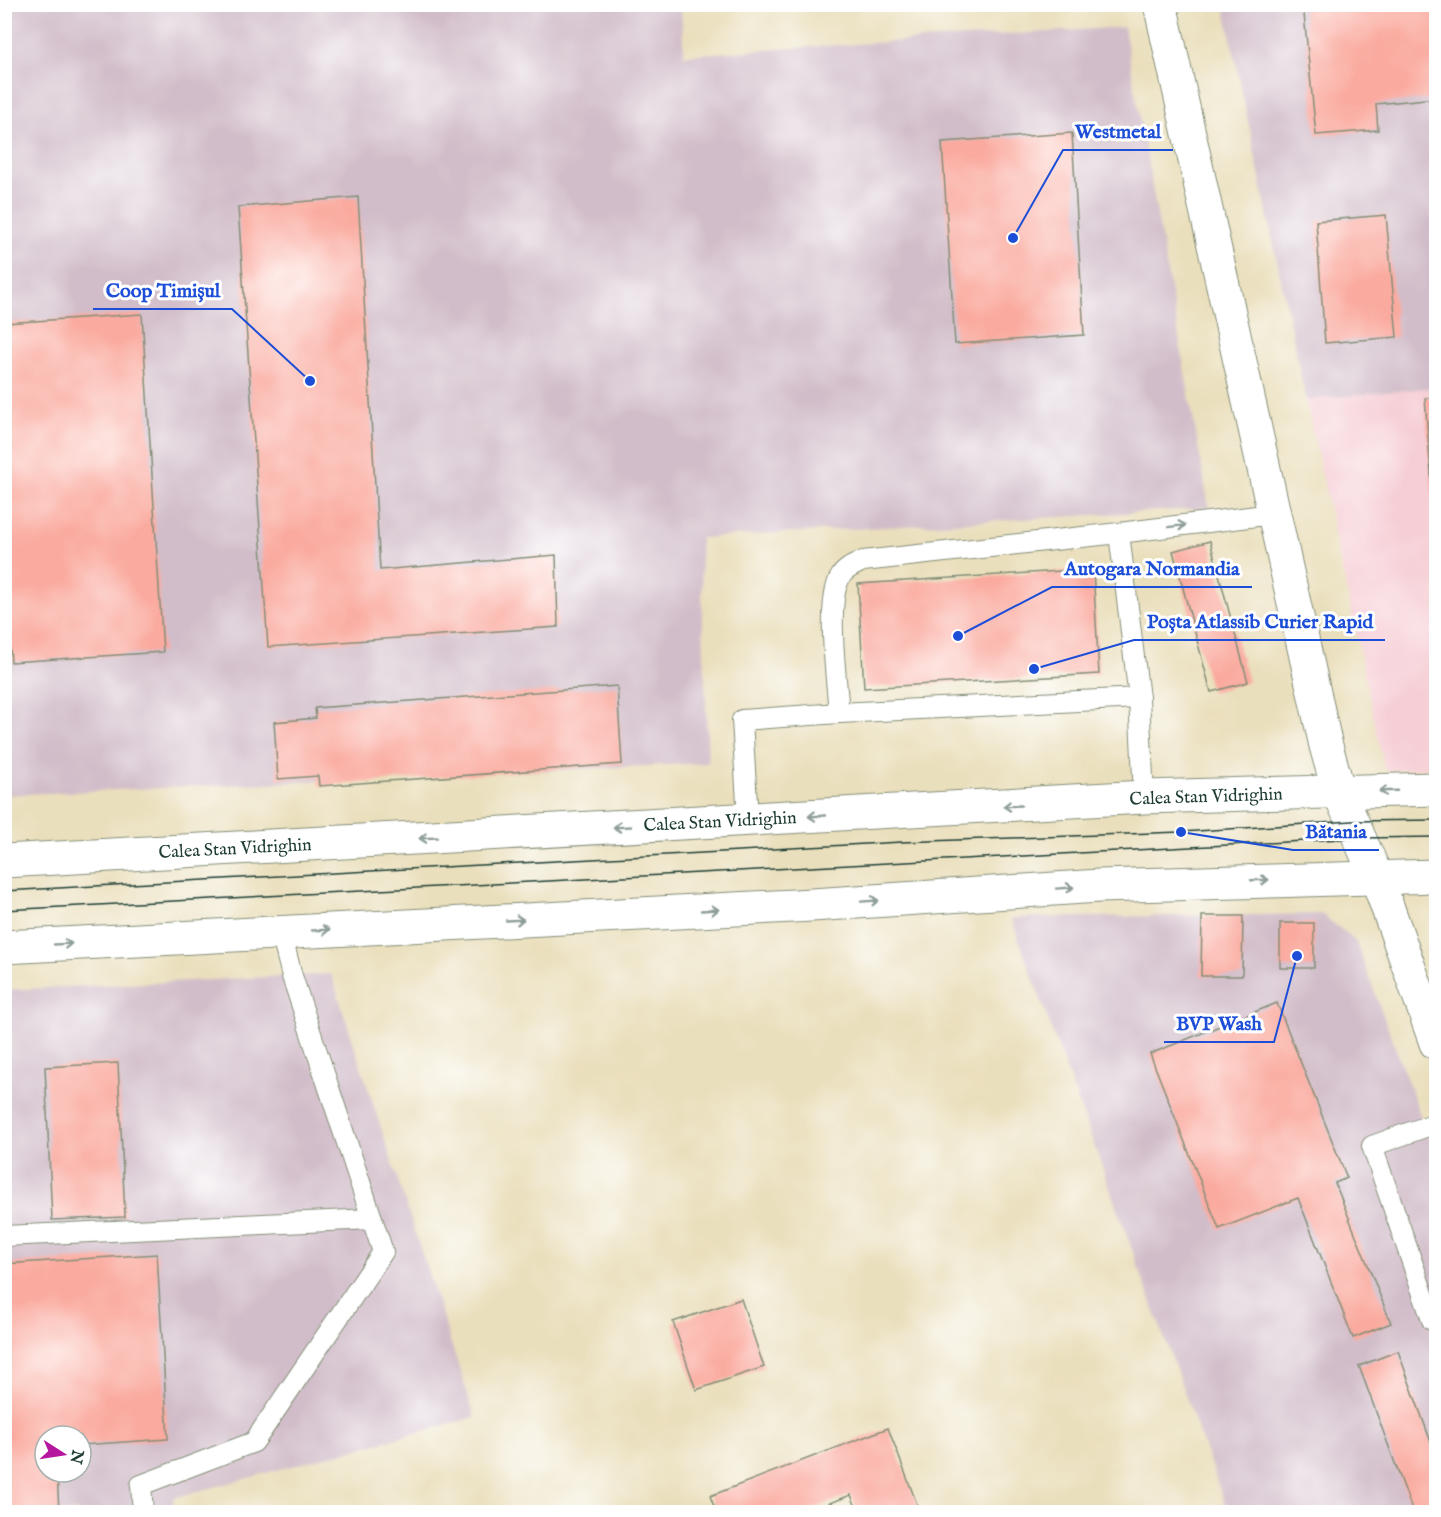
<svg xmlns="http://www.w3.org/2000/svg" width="1441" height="1517" font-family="'IM FELL English',serif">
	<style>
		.built { fill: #f6cfd6 }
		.industrial { fill: #d1bdc9; fill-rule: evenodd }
		.building { fill: #faaa9f }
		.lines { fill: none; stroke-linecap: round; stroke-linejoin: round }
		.lane-casing { stroke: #848e78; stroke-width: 22 }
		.secondary-casing { stroke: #848e78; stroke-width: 35 }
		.primary-casing { stroke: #848e78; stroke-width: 35 }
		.lane { stroke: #fff; stroke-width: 20 }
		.secondary { stroke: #fff; stroke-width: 33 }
		.primary { stroke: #fff; stroke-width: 33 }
		.tram { stroke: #1f3d34; stroke-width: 1.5 }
		.oneway { stroke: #8f9e9a }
		.labels { text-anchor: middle; stroke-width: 6; stroke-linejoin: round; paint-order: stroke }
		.street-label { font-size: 18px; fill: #1f3d34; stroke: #fff }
		.leader { fill: none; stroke: #1d4ed8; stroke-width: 2 }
		.callout-dot { fill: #1d4ed8; stroke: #fff; stroke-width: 2 }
		.callout-label { font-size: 20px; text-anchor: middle; font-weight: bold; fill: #1d4ed8; stroke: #fff; stroke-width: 6; stroke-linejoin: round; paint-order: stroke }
	</style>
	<rect width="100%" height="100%" fill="#fff"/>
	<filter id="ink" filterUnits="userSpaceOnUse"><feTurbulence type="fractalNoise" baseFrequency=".0167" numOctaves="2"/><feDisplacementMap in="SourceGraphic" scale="12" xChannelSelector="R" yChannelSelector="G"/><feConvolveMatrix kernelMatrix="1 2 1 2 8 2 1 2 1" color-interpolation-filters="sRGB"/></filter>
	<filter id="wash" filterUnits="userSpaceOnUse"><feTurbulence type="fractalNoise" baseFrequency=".008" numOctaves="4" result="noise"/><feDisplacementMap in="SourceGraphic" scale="24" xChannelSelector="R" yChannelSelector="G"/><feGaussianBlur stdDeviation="1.35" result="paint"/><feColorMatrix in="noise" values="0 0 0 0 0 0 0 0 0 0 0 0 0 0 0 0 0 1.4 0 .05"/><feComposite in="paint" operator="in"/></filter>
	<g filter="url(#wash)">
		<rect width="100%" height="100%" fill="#eadfbc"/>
		<!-- built -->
		<path class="built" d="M1436,387V768L1385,771L1306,400Z"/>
		<!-- industrial -->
		<g class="industrial">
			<path d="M4,5H681L684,55L1124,27L1209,508L700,538L708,763L5,795Z"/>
			<path d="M1224,5H1436V387L1306,400Z"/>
			<path d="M1321,914L1355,940L1436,1157V1512H1228L1011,918Z"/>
			<path d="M331,974L475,1417L173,1498L174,1512H5L4,990ZM45,1436H81V1472H45Z"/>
		</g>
		<g id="blocks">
			<!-- building -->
			<g class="building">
				<path d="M1303,4H1436V98L1376,104L1378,130L1316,135Z"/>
				<path d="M1072,133L1084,335L955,344L942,142Z"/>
				<path d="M358,197L380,570L556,555L558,627L268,647L238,207Z"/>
				<path d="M1386,215L1397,337L1325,343L1316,221Z"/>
				<path d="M142,314L163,652L11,662L4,560V323Z"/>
				<path d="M1436,397V525H1435L1425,398Z"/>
				<path d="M1210,541L1248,682L1211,692L1173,551Z"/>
				<path d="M1093,569L1099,674L864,688L858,584Z"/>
				<path d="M617,686L622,764L319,786L318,776L278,779L274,722L316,718L315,708Z"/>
				<path d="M1202,916H1243L1242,976H1201Z"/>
				<rect x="1280" y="923" width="34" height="45"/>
				<path d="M1277,1003L1347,1178L1335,1183L1391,1323L1353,1338L1298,1198L1219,1229L1150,1054Z"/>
				<path d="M118,1063L125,1217L52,1220L45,1067Z"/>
				<path d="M157,1254L168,1439L81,1445V1436H45V1472H57L59,1512H4V1264Z"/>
				<path d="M741,1299L764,1367L696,1390L673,1322Z"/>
				<path d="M1398,1351L1436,1456V1512H1413L1359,1366Z"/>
				<path d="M888,1428L920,1512H858L851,1495L806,1512H716L710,1496Z"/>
			</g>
		</g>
	</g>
	<g filter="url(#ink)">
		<use href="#blocks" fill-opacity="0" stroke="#848e78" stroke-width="1.5"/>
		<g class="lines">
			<!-- lane casing -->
			<g class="lane-casing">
				<g id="lane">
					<path d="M1119,533L1139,698L1144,797"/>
					<path d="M1139,698L839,713C837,683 825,599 841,576C846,568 855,565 863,561L1119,533L1273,514"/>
					<path d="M748,820L742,720L839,713"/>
					<path d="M1436,1123L1372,1146L1432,1320L1436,1318"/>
					<path d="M4,1236L372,1219"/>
					<path d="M143,1512L141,1485L254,1442L383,1252L292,976L281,933"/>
				</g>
			</g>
			<!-- secondary casing -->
			<g class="secondary-casing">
				<path id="secondary" d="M1160,4L1326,746L1339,792L1377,878L1436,1043"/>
			</g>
			<!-- primary casing -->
			<g class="primary-casing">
				<g id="primary">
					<path d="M4,861L1144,797L1436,789"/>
					<path d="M4,947L812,905L1099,886L1436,876"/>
				</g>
			</g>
			<!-- lane -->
			<use href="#lane" class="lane"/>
			<!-- secondary -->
			<use href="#secondary" class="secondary"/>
			<!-- primary -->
			<use href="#primary" class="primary"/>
			<!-- tram -->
			<g class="tram">
				<path d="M4,891L902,842L1181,832L1352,821L1436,820"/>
				<path d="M4,910L1360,838L1436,837"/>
			</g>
		</g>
		<!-- one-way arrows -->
		<defs><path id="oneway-shaft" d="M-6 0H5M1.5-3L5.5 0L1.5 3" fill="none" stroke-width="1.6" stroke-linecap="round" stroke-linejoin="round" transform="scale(1.5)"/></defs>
		<g class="oneway">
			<use href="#oneway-shaft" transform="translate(1177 526) rotate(-7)"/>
			<use href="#oneway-shaft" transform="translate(1388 791) rotate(178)"/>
			<use href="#oneway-shaft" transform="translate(1012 806) rotate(177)"/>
			<use href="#oneway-shaft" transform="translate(817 816) rotate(177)"/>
			<use href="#oneway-shaft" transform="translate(622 827) rotate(177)"/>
			<use href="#oneway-shaft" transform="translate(428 838) rotate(177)"/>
			<use href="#oneway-shaft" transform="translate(1260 880) rotate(-2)"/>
			<use href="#oneway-shaft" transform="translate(1065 888) rotate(-4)"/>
			<use href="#oneway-shaft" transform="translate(870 901) rotate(-4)"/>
			<use href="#oneway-shaft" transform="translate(710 910) rotate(-3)"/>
			<use href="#oneway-shaft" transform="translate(515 920) rotate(-3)"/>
			<use href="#oneway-shaft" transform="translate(321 930) rotate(-3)"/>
			<use href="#oneway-shaft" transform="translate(63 944) rotate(-3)"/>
		</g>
	</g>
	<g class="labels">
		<!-- street labels -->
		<g class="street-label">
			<text transform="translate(1206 796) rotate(-2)" y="6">Calea Stan Vidrighin</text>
			<text transform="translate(720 821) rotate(-3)" y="6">Calea Stan Vidrighin</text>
			<text transform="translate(235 848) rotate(-3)" y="6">Calea Stan Vidrighin</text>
		</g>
	</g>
	<!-- callouts -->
	<path class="leader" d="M1013 238L1063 150H1173M310 381L232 309H93M958 636L1052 587H1252M1034 669L1134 640H1385M1181 832L1293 850H1379M1297 956L1274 1042H1164"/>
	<g class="callout-dot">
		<circle cx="1013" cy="238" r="6"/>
		<circle cx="310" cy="381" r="6"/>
		<circle cx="958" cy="636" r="6"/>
		<circle cx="1034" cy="669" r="6"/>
		<circle cx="1181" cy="832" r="6"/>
		<circle cx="1297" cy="956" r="6"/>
	</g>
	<g class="callout-label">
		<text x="1118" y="138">Westmetal</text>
		<text x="163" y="297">Coop Timișul</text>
		<text x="1152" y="575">Autogara Normandia</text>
		<text x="1260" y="628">Poșta Atlassib Curier Rapid</text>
		<text x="1336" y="838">Bătania</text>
		<text x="1219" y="1030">BVP Wash</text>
	</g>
	<!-- margin -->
	<rect width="1441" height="1517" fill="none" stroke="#fff" stroke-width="24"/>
	<!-- north arrow -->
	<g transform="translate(63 1454) rotate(102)"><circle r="28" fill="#ffffff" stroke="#a5b1ae" stroke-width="1.5"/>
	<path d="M0-4.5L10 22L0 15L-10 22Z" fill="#b5179e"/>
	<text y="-9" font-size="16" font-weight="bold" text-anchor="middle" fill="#1f3d34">N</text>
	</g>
</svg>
